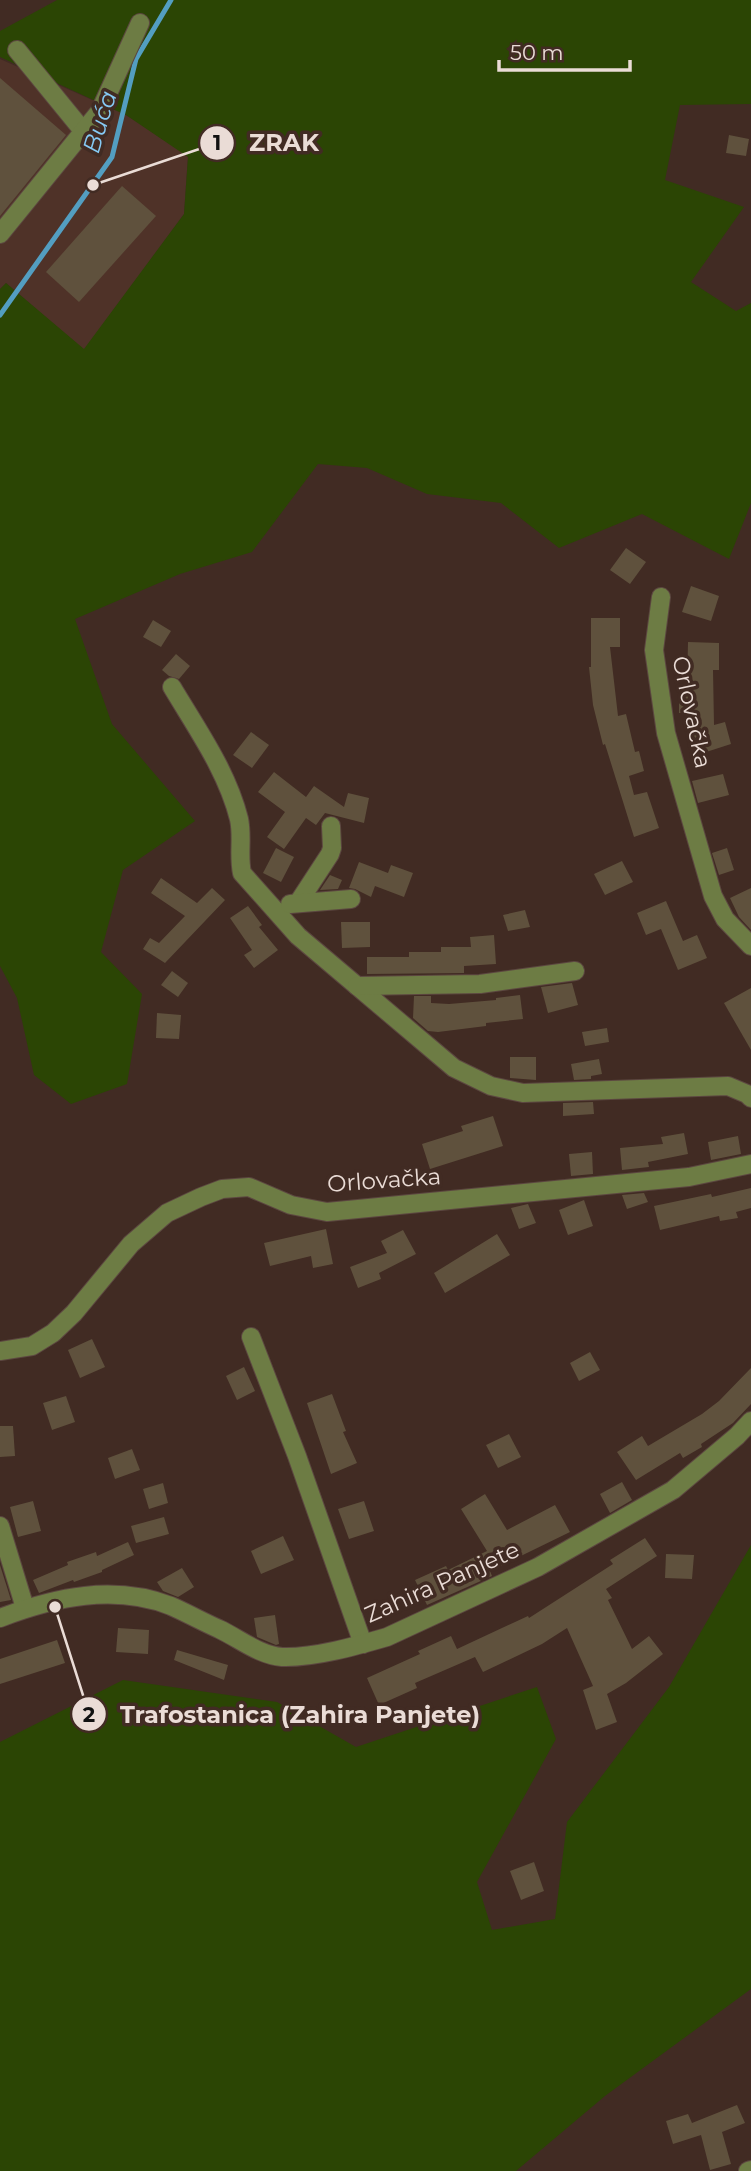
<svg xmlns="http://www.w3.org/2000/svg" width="751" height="2171" font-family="Montserrat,sans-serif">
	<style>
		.built { fill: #4f3228 }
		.green { fill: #2b4504 }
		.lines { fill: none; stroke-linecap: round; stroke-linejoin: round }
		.stream { stroke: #539ec1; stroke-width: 5 }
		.building { fill: #5f513d }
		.minor-casing { stroke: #5c4740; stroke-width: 20 }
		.minor { stroke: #6d7c44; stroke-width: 18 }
		.labels { text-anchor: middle; stroke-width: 7; stroke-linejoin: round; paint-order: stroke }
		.street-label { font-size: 23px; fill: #eadcd6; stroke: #412b23 }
		.water-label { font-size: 24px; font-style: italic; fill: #86caf4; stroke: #412b23 }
		.leader { fill: none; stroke: #eadcd6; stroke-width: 2.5 }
		.callout-dot { fill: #eadcd6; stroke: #412b23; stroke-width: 2.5 }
		.mark-label { font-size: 21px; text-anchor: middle; font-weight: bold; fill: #111 }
		.callout-label { font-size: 24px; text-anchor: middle; font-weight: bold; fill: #eadcd6; stroke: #412b23; stroke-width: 7; stroke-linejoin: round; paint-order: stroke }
	</style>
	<rect width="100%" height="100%" fill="#412b23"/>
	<!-- built -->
	<path class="built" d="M0,59L126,115L188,156L184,214L84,350L6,283L0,289Z"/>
	<!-- green -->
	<g class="green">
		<path d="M57,0H751V104L680,105L665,180L744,207L691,282L736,311L751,303V503L729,559L642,514L559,548L501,503L427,494L367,468L318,464L252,552L180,574L75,619L112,724L195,821L123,870L101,952L142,994L127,1084L71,1104L34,1075L17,998L0,966V289L6,283L84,349L184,214L188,157L126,115L0,57V31Z"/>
		<path d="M751,1545V1989L605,2096L516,2171H0V1742L123,1680L277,1702L356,1747L537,1687L556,1739L477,1882L492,1930L555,1919L567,1822L669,1687Z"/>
	</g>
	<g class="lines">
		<!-- stream -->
		<path class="stream" d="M0,315L112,157L136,59L171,0"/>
	</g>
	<!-- building -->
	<g class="building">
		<path d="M0,78L66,135L0,216Z"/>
		<path d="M729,135L749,139L746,156L726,153Z"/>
		<path d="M122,186L156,216L79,302L46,272Z"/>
		<path d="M626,548L646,562L630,584L610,570Z"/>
		<path d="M691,586L719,596L711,621L682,612Z"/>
		<path d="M591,618H620V647H610L618,716L626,714L635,752L639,751L644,771L629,776L634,795L647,792L659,828L634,837L605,744L603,745L593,705L589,667H591Z"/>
		<path d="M153,620L171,631L161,647L143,637Z"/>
		<path d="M688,642L719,643V670H713L714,725L725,722L731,744L700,754L687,713H679V689H687Z"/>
		<path d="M176,654L190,666L179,679L169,676L162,670Z"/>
		<path d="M251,732L269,745L252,768L233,755Z"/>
		<path d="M274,772L306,797L314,786L344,807L348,793L369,798L364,823L325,813L316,825L306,818L284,849L267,837L285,812L258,792Z"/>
		<path d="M723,774L729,795L698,803L692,781Z"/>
		<path d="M276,848L294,857L281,882L263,873Z"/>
		<path d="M727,848L734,870L719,875L712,853Z"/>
		<path d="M622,861L633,882L605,895L594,874Z"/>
		<path d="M359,862L388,873L391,865L413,873L404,897L375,886L371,897L355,889L349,888Z"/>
		<path d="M330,875L342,880L338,889L320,890Z"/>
		<path d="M161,878L197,903L212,888L225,900L165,963L143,949L150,938L159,943L185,916L151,893Z"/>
		<path d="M751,888V930L739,917L730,898Z"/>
		<path d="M666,901L683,941L697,935L707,958L678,970L661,929L646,935L637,913Z"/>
		<path d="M248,906L262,925L259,927L278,950L254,968L244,955L252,950L230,918Z"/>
		<path d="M525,910L530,927L508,931L503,915Z"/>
		<path d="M341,922H370V947L342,948Z"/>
		<path d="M494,935L496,964L464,966V973L367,974V957H409V952H441V947H471L470,937Z"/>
		<path d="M172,971L188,983L178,997L161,985Z"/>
		<path d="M572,983L578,1005L548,1013L541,987Z"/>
		<path d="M751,988V1050L724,1003Z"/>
		<path d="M520,995L523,1019L486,1023V1026L438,1032L428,1031L413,1018L414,996H431V1003L449,1004L496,1000V998Z"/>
		<path d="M157,1013L181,1015L179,1039L156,1038Z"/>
		<path d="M607,1028L609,1042L585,1046L582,1032Z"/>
		<path d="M510,1057H536V1080L510,1078Z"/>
		<path d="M599,1059L602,1074L591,1076V1079L574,1080L571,1064Z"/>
		<path d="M593,1102L594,1114L563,1116V1103Z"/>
		<path d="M493,1116L503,1146L430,1169L422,1144L463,1131L461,1126Z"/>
		<path d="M684,1133L688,1154L648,1162L649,1167L622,1170L620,1148L663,1144L661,1137Z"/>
		<path d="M738,1136L741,1154L711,1160L708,1142Z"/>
		<path d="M592,1152L593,1174L571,1176L569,1154Z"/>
		<path d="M751,1188V1208L736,1212L738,1218L720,1221L719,1216L660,1230L654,1206L711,1194L712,1197Z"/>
		<path d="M644,1193L648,1202L627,1209L622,1195Z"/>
		<path d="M584,1200L593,1226L568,1235L559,1210Z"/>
		<path d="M528,1204L536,1223L519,1229L511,1208Z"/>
		<path d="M326,1229L333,1264L313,1268L311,1256L270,1266L264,1243Z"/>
		<path d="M403,1230L416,1254L379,1273L381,1279L358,1288L350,1267L387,1253L381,1241Z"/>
		<path d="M497,1234L510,1255L445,1293L434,1273Z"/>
		<path d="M92,1339L105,1367L80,1378L68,1350Z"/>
		<path d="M590,1352L600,1370L579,1381L570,1363Z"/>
		<path d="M244,1367L255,1391L237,1400L226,1376Z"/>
		<path d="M751,1368V1404L733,1423L701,1444L702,1447L683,1458L680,1453L636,1480L617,1452L642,1436L648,1446L702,1414L719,1401Z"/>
		<path d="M332,1394L346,1431L343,1432L357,1463L331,1474L307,1403Z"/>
		<path d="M66,1396L75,1422L52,1430L43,1403Z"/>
		<path d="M0,1426H13L15,1456L0,1457Z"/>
		<path d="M509,1434L521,1457L498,1468L486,1445Z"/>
		<path d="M132,1449L140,1470L115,1479L108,1458Z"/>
		<path d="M622,1482L632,1500L610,1513L600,1494Z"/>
		<path d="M163,1483L168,1503L149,1509L143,1489Z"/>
		<path d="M485,1494L507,1530L555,1505L570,1532L490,1571L492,1576L427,1605L415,1580L446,1566L448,1570L487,1551L461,1509Z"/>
		<path d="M33,1501L41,1531L18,1537L10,1507Z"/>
		<path d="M364,1501L374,1531L349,1539L338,1509Z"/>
		<path d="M164,1517L169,1534L136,1543L131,1526Z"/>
		<path d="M283,1536L294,1560L261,1574L251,1551Z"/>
		<path d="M645,1538L657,1556L606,1589L612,1598L608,1600L632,1649L649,1636L663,1654L626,1683L607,1694L617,1722L596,1730L583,1690L593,1686L567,1628L542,1644L483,1672L475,1657L415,1683L417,1688L379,1705L367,1678L420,1654L418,1651L451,1636L457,1649L528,1616L529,1618L613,1564L610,1560Z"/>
		<path d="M128,1542L134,1555L102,1570V1572L74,1582L73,1580L39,1593L33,1580L68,1565L67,1562L96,1552L97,1556Z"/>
		<path d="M666,1554L694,1555L692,1579L665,1578Z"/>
		<path d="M0,1565L11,1600L0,1602Z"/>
		<path d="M182,1568L194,1587L178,1597L163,1591L157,1582Z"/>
		<path d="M275,1615L279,1644L276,1645L257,1637L254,1618Z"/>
		<path d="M118,1628L149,1630L148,1654L116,1652Z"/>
		<path d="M57,1640L65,1663L0,1684V1659Z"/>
		<path d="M177,1650L228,1665L224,1680L174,1660Z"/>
		<path d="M534,1862L544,1891L521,1900L510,1871Z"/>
		<path d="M737,2105L745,2123L722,2132L731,2164L710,2170L701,2135L673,2144L666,2121L688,2114L692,2123Z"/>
	</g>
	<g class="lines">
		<!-- minor casing -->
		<g class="minor-casing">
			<g id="minor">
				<path d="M17,50L84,132"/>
				<path d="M0,234L100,111L140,23"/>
				<path d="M661,597L654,650L666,733L713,896L725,919L751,946"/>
				<path d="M172,687C197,729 227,771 239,819C243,837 238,855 242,873L298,936L454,1068L491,1086L523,1093L728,1086L747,1094L751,1098"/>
				<path d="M298,903L330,854L332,848L331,826"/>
				<path d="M290,904L351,899"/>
				<path d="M357,986L480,984L575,971"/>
				<path d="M251,1337L297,1456L363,1644"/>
				<path d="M0,1351L32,1346L53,1333L74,1313L131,1244L167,1213L201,1197L222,1189L249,1187L291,1205L327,1212L689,1177L751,1164"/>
				<path d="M0,1526L25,1608"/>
				<path d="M0,1618C55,1597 114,1584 171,1606C187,1613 203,1622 219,1629C240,1639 259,1655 282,1657C314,1658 356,1646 387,1637L538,1567L673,1490L737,1436L751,1421"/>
				<path d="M748,2171L751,2170"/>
			</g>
		</g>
		<!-- minor -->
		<use href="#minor" class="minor"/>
	</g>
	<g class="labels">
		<!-- street labels -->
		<g class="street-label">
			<text transform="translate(692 712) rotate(78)" y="8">Orlovačka</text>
			<text transform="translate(384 1180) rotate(-4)" y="8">Orlovačka</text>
			<text transform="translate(442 1582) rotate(-24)" y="8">Zahira Panjete</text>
		</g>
		<!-- water labels -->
		<g class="water-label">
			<text transform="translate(100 122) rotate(-73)" y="8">Buća</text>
		</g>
	</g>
	<!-- callouts -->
	<path class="leader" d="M93 185L217 143M55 1607L89 1714"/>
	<g class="callout-dot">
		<circle cx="93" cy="185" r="7"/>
		<circle cx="55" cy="1607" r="7"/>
		<circle cx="217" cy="143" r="18"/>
		<circle cx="89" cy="1714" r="18"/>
	</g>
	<g class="mark-label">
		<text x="217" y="150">1</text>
		<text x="89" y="1722">2</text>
	</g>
	<g class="callout-label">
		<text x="284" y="151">ZRAK</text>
		<text x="300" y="1723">Trafostanica (Zahira Panjete)</text>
	</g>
	<!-- scale -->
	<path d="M499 60v10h131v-10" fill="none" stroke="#eadcd6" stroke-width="3.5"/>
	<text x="510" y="60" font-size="21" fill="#eadcd6" stroke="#412b23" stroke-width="5" paint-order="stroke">50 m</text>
</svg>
